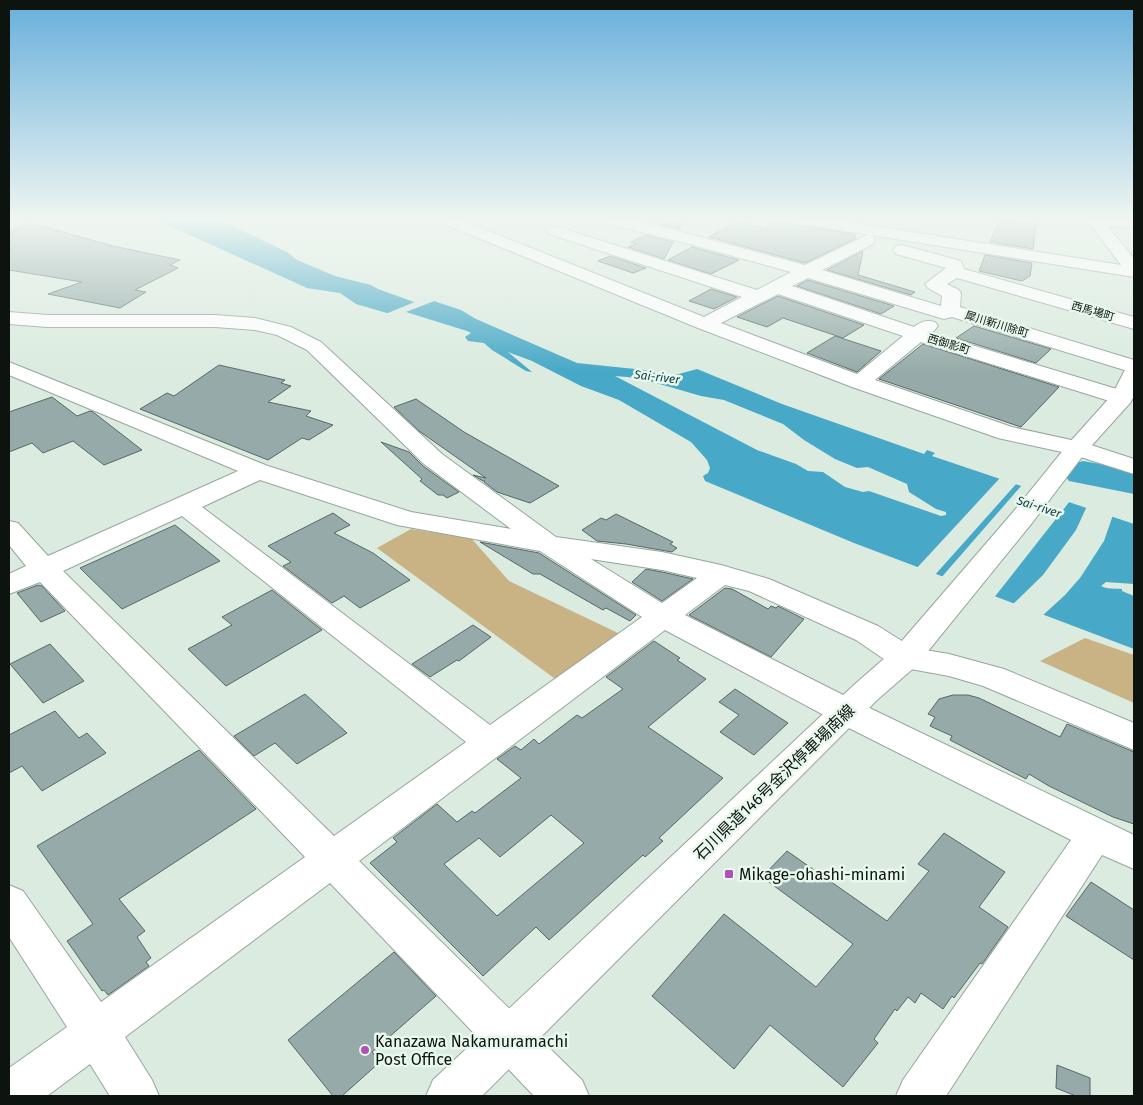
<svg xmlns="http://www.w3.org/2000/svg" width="1143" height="1105" font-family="'Fira Sans','Noto Sans JP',sans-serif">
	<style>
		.green { fill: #c9b284 }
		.water { fill: #47a8c7; fill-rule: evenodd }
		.pier { fill: #dbebdf }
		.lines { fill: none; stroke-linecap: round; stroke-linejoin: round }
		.river { fill: #47a8c7; fill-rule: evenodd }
		.building { fill: #96aba9; stroke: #556967; fill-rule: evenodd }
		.minor-casing { stroke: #96a69a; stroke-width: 2 }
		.major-casing { stroke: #96a69a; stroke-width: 2 }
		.minor { fill: #fff; fill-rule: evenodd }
		.major { fill: #fff; fill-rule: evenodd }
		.rail-casing { stroke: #758078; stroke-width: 4 }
		.rail { stroke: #e8f8ec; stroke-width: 2.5; stroke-dasharray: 8; stroke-linecap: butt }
		.poi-dot { fill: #b150b8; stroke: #e8f8ec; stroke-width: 2 }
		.labels { text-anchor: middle; stroke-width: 5; stroke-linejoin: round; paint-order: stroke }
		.far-street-label { font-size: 11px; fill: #0d130f; stroke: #e8f8ec }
		.far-water-label { font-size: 12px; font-style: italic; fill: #0d3a47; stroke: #e8f8ec }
		.near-street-label { font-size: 16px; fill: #0d130f; stroke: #e8f8ec }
		.near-poi-label { font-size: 16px; fill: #0d130f; stroke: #e8f8ec; text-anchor: start }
	</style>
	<rect width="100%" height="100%" fill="#dbebdf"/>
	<!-- green -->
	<g class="green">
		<path d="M411,529L471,538L509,581L620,634L558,681L377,548Z"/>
		<path d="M1085,638L1134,655V703L1040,661Z"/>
	</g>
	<!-- water -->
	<path class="water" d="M152,218H216L287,252L297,260L335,276L371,285L378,289L414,302L434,301L461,310L476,319L577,363L645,370L668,377L697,369L782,404L924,454L927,450L935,453L932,456L1134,524V584L1106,582L1101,586C1108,590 1115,588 1122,589V591L1134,596V649L854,543L705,481L703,476L708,473L710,468L707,460L691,442L619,400L581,386L532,361L508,352L532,372L526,371L492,350L484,343L468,341L465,337L471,333L467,331L406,312L387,313L356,304L340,293L307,288ZM615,376L639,378L701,396L724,400L783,424L804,440L835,459L857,468L868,467L907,484L909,492L936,509L946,512V515L941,516L869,491L863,492L845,487L823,472L808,471L796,464L757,450Z"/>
	<!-- pier -->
	<g class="pier">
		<path d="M422,299L437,300L398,315H383Z"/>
		<path d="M1000,478L1017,483L934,576L915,570Z"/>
		<path d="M1022,485L1070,501L993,599L940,579Z"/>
		<path d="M1087,506L1113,515L1104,541L1080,578L1065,595L1041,617L1011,606L1043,575L1076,530Z"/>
	</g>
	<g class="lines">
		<!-- river -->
		<path class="river" d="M1083,461L1134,470V494L1069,481L1063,473L1069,465Z"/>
	</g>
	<!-- building -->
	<g class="building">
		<path d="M661,218H685L679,229L658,224Z"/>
		<path d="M768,218H785L788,223L795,225L855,234V239L805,263L709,237L738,221L767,229Z"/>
		<path d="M1037,219L1033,249L990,242L999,221Z"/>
		<path d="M31,223L113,246L180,260L170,265L178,268L135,290L146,292L120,308L48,294L82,282L9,270V231Z"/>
		<path d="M645,235L673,242L664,259L628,247L637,244L631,242Z"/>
		<path d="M692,247L739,260L711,274L668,260Z"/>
		<path d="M863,251L858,275L915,292L911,295L827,270Z"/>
		<path d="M985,255L1032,263L1030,276L1022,281L979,271Z"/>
		<path d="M610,256L646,268L633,273L598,261Z"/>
		<path d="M808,280L894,306L881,314L797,286Z"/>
		<path d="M711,289L737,297L714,309L689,301Z"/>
		<path d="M778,296L864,325L843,338L783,318L767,327L737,317Z"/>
		<path d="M974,326L1051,349L1036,363L956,338Z"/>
		<path d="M835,336L881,351L857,372L807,353Z"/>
		<path d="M923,344L1059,387L1021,427L879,379Z"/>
		<path d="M219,365L285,380L281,383L291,386L268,402L311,411L306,416L333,425L309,440L302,438L268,460L140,409L167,393L174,396Z"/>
		<path d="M52,397L77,416L90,411L93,412L142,450L104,465L73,441L43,453L32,443L9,452V412Z"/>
		<path d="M416,399L464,432L559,486L530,503L497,492L484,482L485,481H483L473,475L486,478L419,431L394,407Z"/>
		<path d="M381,442L409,452L423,466L459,492L447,498L443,495H438L420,481L422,479Z"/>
		<path d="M333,513L350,525L334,533L373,553L410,580L360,608L344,596L332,603L283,566L291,562L268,546Z"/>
		<path d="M616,514L673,542L670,544L677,548L672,552L626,544L597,541L582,530L601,518L606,520Z"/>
		<path d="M175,525L220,561L122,609L80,568Z"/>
		<path d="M480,542L539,553L636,615L630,621L606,608L603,610L540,574H533Z"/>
		<path d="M646,569L662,572L693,579L662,601L632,582Z"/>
		<path d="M38,585L42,586L65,611L41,622L17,593Z"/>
		<path d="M725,588L732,589L768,609L771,606L776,608L778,606L804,619L771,657L689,615Z"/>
		<path d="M272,590L322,630L226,686L188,649L232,625L222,617Z"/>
		<path d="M473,625L491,637L459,661L457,660L430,677L412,664Z"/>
		<path d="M654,641L680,658L677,660L706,679L648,727L723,778L659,838L663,841L645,857L643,855L549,940L536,927L483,976L370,863L397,842L393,838L437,804L457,822L472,811L475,813L521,778L497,759L515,746L521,750L534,739L539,744L577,715L582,718L623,689L606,677ZM551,815L584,843L497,916L444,864L479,838L500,857Z"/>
		<path d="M50,644L84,681L43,703L10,664Z"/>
		<path d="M735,689L788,723L754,755L720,732L739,715L719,702Z"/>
		<path d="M305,694L347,733L297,764L275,743L254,756L234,736Z"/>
		<path d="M953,695H968L979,698L1060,737L1067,724L1134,752V824L1113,817L1049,786L1029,774L1026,779L950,740L952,736L930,726L935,717L928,714L939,699Z"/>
		<path d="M55,711L79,738L87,733L106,753L42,791L22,766L9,773V735Z"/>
		<path d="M199,750L256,809L119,899L145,931L137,937L151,958L146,962L149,966L108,995L104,990L102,991L67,941L93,924L37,846Z"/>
		<path d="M944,833L1005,872L979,907L1008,927L982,964L980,963L954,998L952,996L943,1009L921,993L915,1003L908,997L897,1011L895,1009L874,1039L878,1043L843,1087L770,1025L734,1069L652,996L724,914L816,987L853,944L762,877L787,851L887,921L929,871L918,864Z"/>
		<path d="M1091,882L1134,910V960L1066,916Z"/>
		<path d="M394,952L436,996L372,1052L380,1062L342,1096H333L288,1040Z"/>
		<path d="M1057,1065L1090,1078V1096H1076L1056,1088Z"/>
	</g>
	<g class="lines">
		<!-- minor casing -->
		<g class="minor-casing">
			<g id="minor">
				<path d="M435,218H456L704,317L742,297L549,234L547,231L549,228H561L757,290L791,272L682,242L594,221L592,218H621L644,222L805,265L867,235L873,236L875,240L873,244L822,270L941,306L942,296L928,288L925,284L946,268L896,254L893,250L896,246L902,245L961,261L964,269L1134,317V329L957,278L947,284L959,290L961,294L960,307L1134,360V373L952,317L944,319L937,317L808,278L792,286L914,327C922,321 926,320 935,322L938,326L932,333L1130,393L1133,398L1130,403L1122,405L921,342L875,380L1012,427L1085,443L1134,459V474L1071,454L998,438L852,387L698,328L437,221ZM778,294L903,336L857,374L721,323Z"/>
				<path d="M787,218H823L1134,267V277L795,223L789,221Z"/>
				<path d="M1098,218H1134V227L1092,226L1090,223L1092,220Z"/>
				<path d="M9,312L47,315H215L255,318L291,327L321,342L442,454L556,537L662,552L721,565L769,579L878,626L913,648L949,654L1004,669L1134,723V750L983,686L949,676L894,666L856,640L749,591L725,585L685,615L859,703L1134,835V869L1102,855L946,1096H896L903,1080L1071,840L835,721L665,630L359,861L582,1080L589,1096H534L330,883L125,1037L152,1080L159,1096H110L90,1064L47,1096H9V1068L67,1027L9,937V885L23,891L101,1002L305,857L40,582L9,594V574L26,566L9,545V521L18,523L48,556L238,471L9,375V362L268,466L411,512L511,529L424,464L307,350L277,335L255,330L215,327H47L9,324ZM260,480L397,525L540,551L642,617L490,725L202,507ZM182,516L466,742L334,836L63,571ZM591,559L662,570L697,578L662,603Z"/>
			</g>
		</g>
		<!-- major casing -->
		<g class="major-casing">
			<g id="major">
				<path d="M1085,218H1101L1134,259V275L1128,274Z"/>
				<path d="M1134,367V395L1130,403L1085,453L1032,523L916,666L877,700L482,1096H426L433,1080L855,684L894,650L1014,511L1069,443L1112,395L1126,368Z"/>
			</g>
		</g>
		<!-- minor -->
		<use href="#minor" class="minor"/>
		<!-- major -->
		<use href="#major" class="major"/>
		<!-- rail casing -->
		<g class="rail-casing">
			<path id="rail" d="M9,219L14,218"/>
		</g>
		<!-- rail -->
		<use href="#rail" class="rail"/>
	</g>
	<!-- sky -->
	<linearGradient id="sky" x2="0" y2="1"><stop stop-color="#67afdb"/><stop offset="0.59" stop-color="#eff6f1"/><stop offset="1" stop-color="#eff6f1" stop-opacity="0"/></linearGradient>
	<rect width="1143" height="372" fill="url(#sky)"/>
	<!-- markers -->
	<g class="poi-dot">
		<rect x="724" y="869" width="10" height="10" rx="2.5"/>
		<circle cx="365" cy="1050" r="5"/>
	</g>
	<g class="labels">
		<!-- far-street labels -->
		<g class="far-street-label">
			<text transform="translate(1093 311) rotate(16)" y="4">西馬場町</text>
			<text transform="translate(997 324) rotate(17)" y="4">犀川新川除町</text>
			<text transform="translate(949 344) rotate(17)" y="4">西御影町</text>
		</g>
		<!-- far-water labels -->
		<g class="far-water-label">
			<text transform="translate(657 377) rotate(7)" y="4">Sai-river</text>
			<text transform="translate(1039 507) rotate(18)" y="4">Sai-river</text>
		</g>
		<!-- near-street labels -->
		<g class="near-street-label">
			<text transform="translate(774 782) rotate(-44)" y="6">石川県道146号金沢停車場南線</text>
		</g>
		<!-- near-poi labels -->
		<g class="near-poi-label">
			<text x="739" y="880">Mikage-ohashi-minami</text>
			<text x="375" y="1047">Kanazawa Nakamuramachi<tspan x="375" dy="18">Post Office</tspan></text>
		</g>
	</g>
	<!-- border -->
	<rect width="1143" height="1105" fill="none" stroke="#0d130f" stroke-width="20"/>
</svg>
